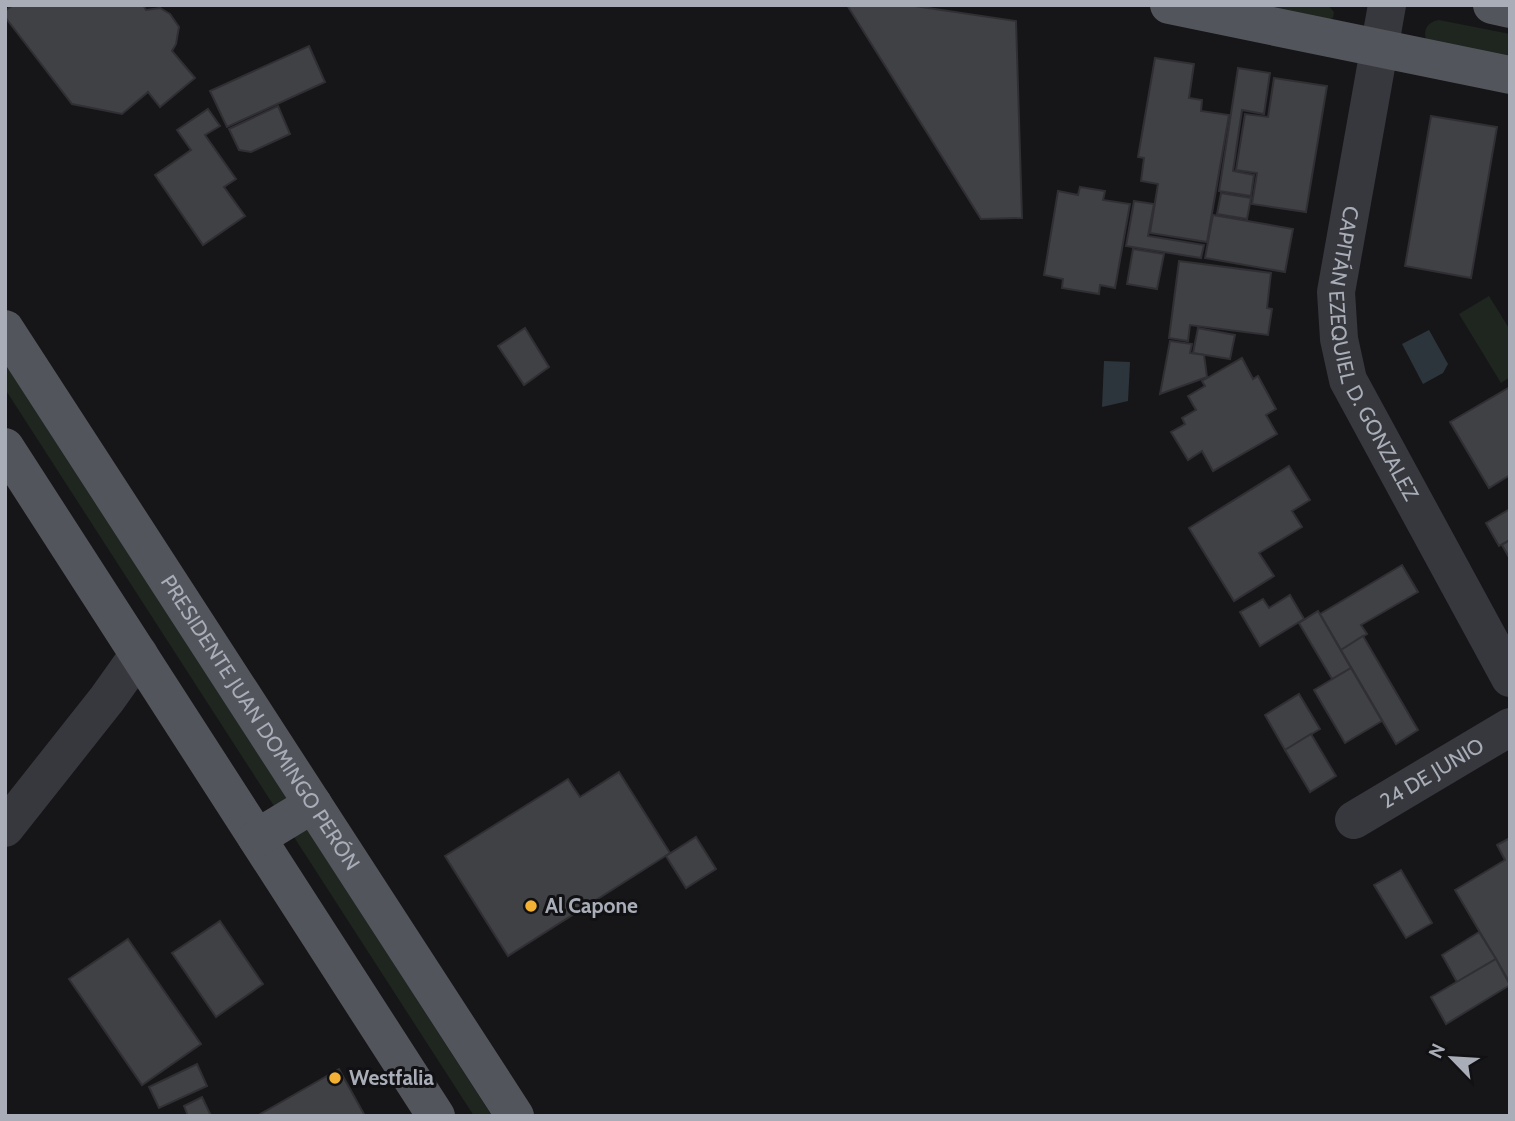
<svg xmlns="http://www.w3.org/2000/svg" width="1515" height="1121" font-family="Cabin,sans-serif">
	<style>
		.green { fill: #1e261f }
		.water { fill: #2c353c }
		.building { fill: #404145; stroke: #303034; stroke-width: 2 }
		.lines { fill: none; stroke-linecap: round; stroke-linejoin: round }
		.minor { stroke: #37383d; stroke-width: 38 }
		.primary { stroke: #53555c; stroke-width: 38 }
		.poi-dot { fill: #f2b134; stroke: #111113; stroke-width: 2.5 }
		.labels { text-anchor: middle; stroke-width: 6; stroke-linejoin: round; paint-order: stroke }
		.street-label { font-size: 21px; fill: #a8adb8; stroke: #111113 }
		.poi-label { font-size: 21px; font-weight: bold; fill: #a8adb8; stroke: #111113; text-anchor: start }
	</style>
	<rect width="100%" height="100%" fill="#161618"/>
	<!-- green -->
	<g class="green">
		<path d="M1243,5H1328L1334,12L1333,18L1328,20Z"/>
		<path d="M1439,20L1510,34V61L1427,42C1422,31 1427,22 1439,20Z"/>
		<path d="M1489,296L1510,330V377L1501,383L1459,314Z"/>
		<path d="M5,361L492,1116H474L5,389Z"/>
	</g>
	<!-- water -->
	<g class="water">
		<path d="M1429,330L1448,364L1443,373L1423,384L1402,344Z"/>
		<path d="M1104,361L1130,362L1128,401L1102,407Z"/>
	</g>
	<!-- building -->
	<g class="building">
		<path d="M13,5H143L146,10L160,8L170,14L179,27L176,44L172,51L195,78L160,107L148,92L122,114L72,104L5,17V11Z"/>
		<path d="M847,5H908L1016,21L1022,218L981,219Z"/>
		<path d="M309,46L325,82L227,127L210,91Z"/>
		<path d="M1155,58L1194,64L1189,98L1202,100L1201,111L1229,115L1207,242L1150,233L1158,184L1141,181L1144,158L1138,157Z"/>
		<path d="M1238,68L1270,73L1264,114L1242,110L1233,171L1254,175L1251,196L1219,191Z"/>
		<path d="M1274,78L1327,86L1306,212L1252,204L1257,173L1236,170L1245,114L1268,117Z"/>
		<path d="M278,106L290,134L251,152L239,150L229,129Z"/>
		<path d="M208,109L220,126L205,135L236,179L224,187L245,216L203,245L155,175L191,150L177,130Z"/>
		<path d="M1431,116L1497,127L1471,278L1405,266Z"/>
		<path d="M1080,187L1105,191L1103,200L1130,204L1115,288L1100,285L1099,294L1062,288L1063,279L1044,275L1058,191L1078,195Z"/>
		<path d="M1221,193L1251,198L1247,219L1217,214Z"/>
		<path d="M1134,201L1154,204L1148,236L1204,245L1201,258L1126,246Z"/>
		<path d="M1213,215L1293,229L1285,272L1205,258Z"/>
		<path d="M1133,249L1164,254L1157,289L1127,284Z"/>
		<path d="M1179,261L1271,273L1267,308L1272,309L1268,335L1190,325L1188,341L1169,338Z"/>
		<path d="M525,328L549,367L524,385L498,346Z"/>
		<path d="M1198,328L1235,335L1230,359L1193,353Z"/>
		<path d="M1170,341L1192,344L1190,353L1204,355L1207,377L1160,394Z"/>
		<path d="M1242,358L1253,379L1258,376L1276,409L1266,415L1277,434L1213,471L1202,451L1188,460L1171,432L1185,424L1182,418L1196,410L1188,396L1205,386L1202,381Z"/>
		<path d="M1510,387V475L1489,488L1450,422Z"/>
		<path d="M1289,466L1310,500L1292,511L1302,527L1259,553L1274,576L1234,601L1189,528Z"/>
		<path d="M1510,509V540L1499,546L1486,523Z"/>
		<path d="M1510,540V559L1502,545Z"/>
		<path d="M1402,565L1418,592L1361,625L1367,634L1341,650L1320,614Z"/>
		<path d="M1290,595L1304,619L1260,646L1240,612L1263,599L1269,608Z"/>
		<path d="M1318,611L1351,668L1332,679L1299,623Z"/>
		<path d="M1363,636L1418,730L1396,744L1341,650Z"/>
		<path d="M1351,668L1382,721L1345,743L1314,690Z"/>
		<path d="M1299,694L1320,729L1285,750L1265,715Z"/>
		<path d="M1311,734L1336,776L1310,792L1285,750Z"/>
		<path d="M619,772L670,853L508,956L445,856L568,779L580,797Z"/>
		<path d="M696,837L716,869L686,888L666,856Z"/>
		<path d="M1510,838V983L1455,890L1505,860L1497,845Z"/>
		<path d="M1401,870L1432,923L1406,938L1374,885Z"/>
		<path d="M220,921L263,984L216,1017L172,953Z"/>
		<path d="M1479,932L1496,959L1457,982L1442,955Z"/>
		<path d="M128,939L201,1044L142,1085L69,979Z"/>
		<path d="M1496,959L1510,985L1446,1024L1431,997Z"/>
		<path d="M197,1064L207,1086L159,1108L149,1087Z"/>
		<path d="M339,1069L365,1116H257Z"/>
		<path d="M202,1097L211,1116H188L184,1106Z"/>
	</g>
	<g class="lines">
		<!-- minor -->
		<g class="minor">
			<path id="s1" d="M1387,5L1336,292L1339,339L1348,380L1510,678"/>
			<path id="s2" d="M1354,820L1510,727"/>
			<path d="M5,828L107,699L139,654"/>
		</g>
		<!-- primary -->
		<g class="primary">
			<path d="M1169,5L1510,75"/>
			<path d="M1492,5L1510,9"/>
			<path id="s3" d="M5,329L515,1116"/>
			<path d="M5,447L436,1116"/>
			<path d="M257,838L313,804"/>
		</g>
	</g>
	<!-- markers -->
	<g class="poi-dot">
		<circle cx="531" cy="906" r="7"/>
		<circle cx="335" cy="1078" r="7"/>
	</g>
	<g class="labels">
		<!-- street labels -->
		<g class="street-label">
			<text dy="7" stroke="none"><textPath href="#s1" startOffset="360">CAPITÁN EZEQUIEL D. GONZALEZ</textPath></text>
			<text dy="7" stroke="none"><textPath href="#s3" startOffset="469">PRESIDENTE JUAN DOMINGO PERÓN</textPath></text>
			<text dy="7" stroke="none"><textPath href="#s2" startOffset="91">24 DE JUNIO</textPath></text>
		</g>
		<!-- poi labels -->
		<g class="poi-label">
			<text x="545" y="913">Al Capone</text>
			<text x="349" y="1085">Westfalia</text>
		</g>
	</g>
	<!-- border -->
	<rect width="1515" height="1121" fill="none" stroke="#a8adb8" stroke-width="14"/>
	<!-- north arrow -->
	<g transform="translate(1452 1058) rotate(295)" stroke="#111113" stroke-width="5" paint-order="stroke">
	<path d="M0-5L12 26L0 18L-12 26Z" fill="#a8adb8"/>
	<text y="-10" font-size="19" font-weight="bold" text-anchor="middle" fill="#a8adb8">N</text>
	</g>
</svg>
